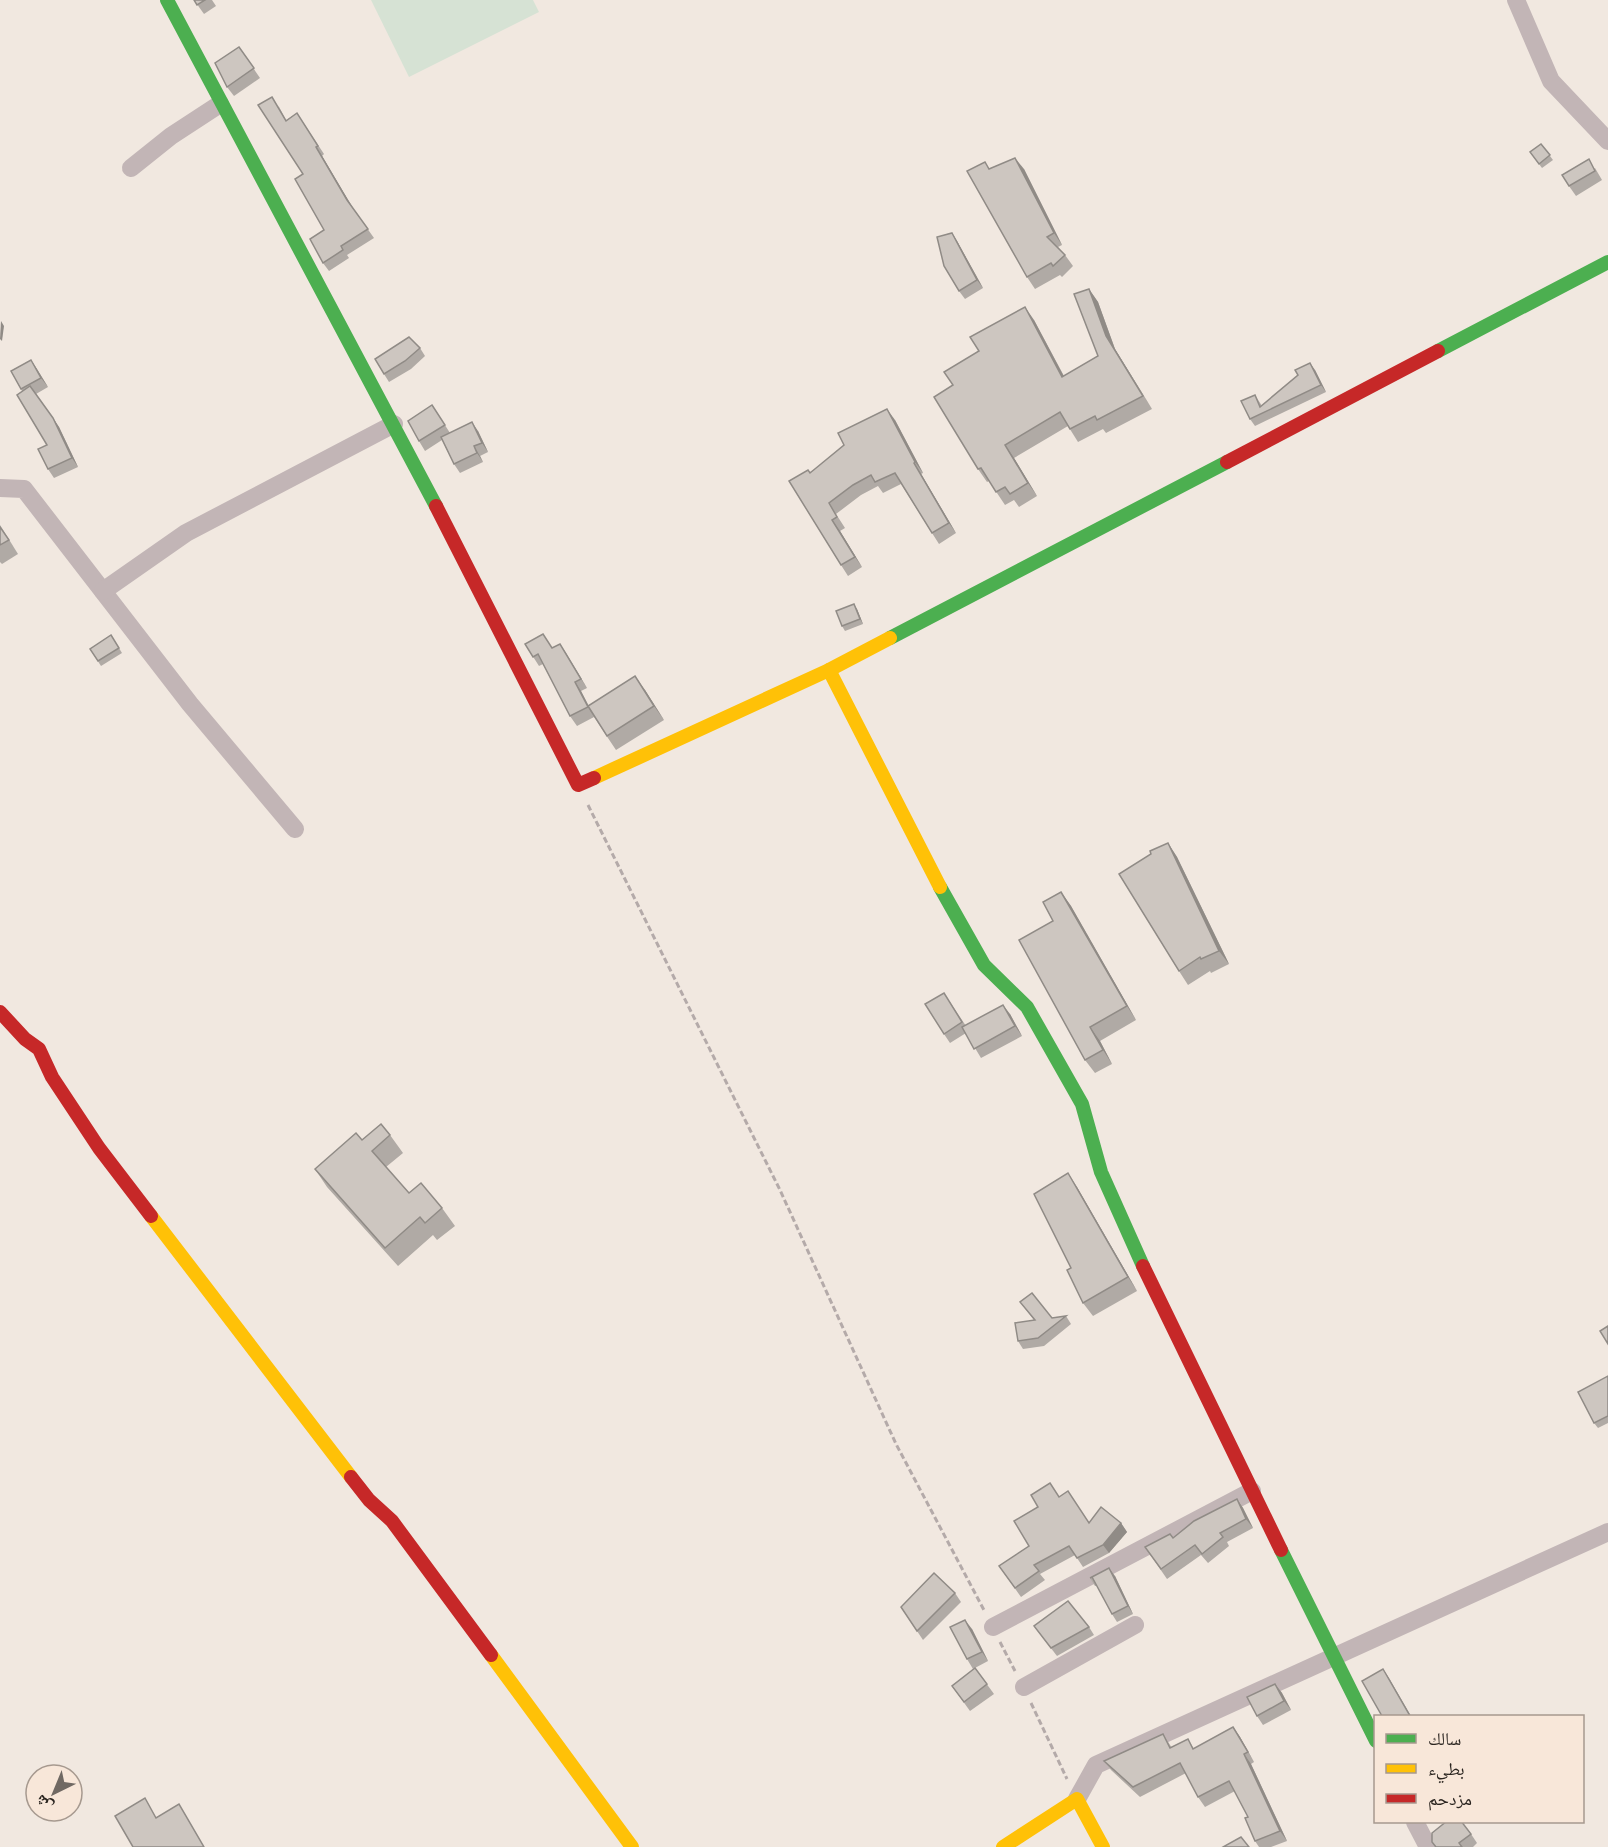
<svg xmlns="http://www.w3.org/2000/svg" width="1608" height="1847" font-family="'Alegreya Sans','Noto Naskh Arabic',sans-serif">
	<style>
		.green { fill: #d6e2d4 }
		.lines { fill: none; stroke-linecap: round; stroke-linejoin: round }
		.path { stroke: #b4aaa9; stroke-width: 3; stroke-dasharray: 6 3; stroke-linecap: butt }
		.street { stroke: #c2b5b6; stroke-width: 18 }
		.fast { stroke: #4caf50; stroke-width: 14 }
		.slow { stroke: #ffc107; stroke-width: 14 }
		.jam { stroke: #c62828; stroke-width: 14 }
		.wall { fill: #b0aaa5 }
		.shaded-wall { fill: #908b86 }
		.building { fill: #cdc6c0; stroke: #908b86; stroke-width: 1.5 }
	</style>
	<rect width="100%" height="100%" fill="#f1e8e0"/>
	<!-- green -->
	<path class="green" d="M371,0H533L539,12L409,77Z"/>
	<g class="lines">
		<!-- path -->
		<g class="path">
			<path d="M588,805L780,1190L896,1444L985,1612"/>
			<path d="M1000,1642L1015,1671"/>
			<path d="M1031,1703L1067,1779"/>
		</g>
		<!-- street -->
		<g class="street">
			<path d="M1516,0L1551,81L1608,141"/>
			<path d="M131,168L171,136L220,104"/>
			<path d="M0,488L24,489L190,704L295,829"/>
			<path d="M103,591L186,533L394,424"/>
			<path d="M993,1627L1252,1491"/>
			<path d="M1024,1687L1135,1625"/>
			<path d="M1077,1799L1096,1765L1608,1532"/>
			<path d="M1415,1822L1428,1847"/>
		</g>
		<!-- fast -->
		<g class="fast">
			<path d="M167,0L436,506"/>
			<path d="M1438,351L1608,262"/>
			<path d="M890,638L1227,462"/>
			<path d="M940,887L984,965L1027,1007L1082,1104L1101,1172L1143,1266"/>
			<path d="M1281,1550L1376,1741"/>
		</g>
		<!-- slow -->
		<g class="slow">
			<path d="M829,670L940,887"/>
			<path d="M594,778L829,670L890,638"/>
			<path d="M151,1216L351,1477"/>
			<path d="M491,1655L632,1847"/>
			<path d="M1003,1847L1077,1799L1103,1847"/>
		</g>
		<!-- jam -->
		<g class="jam">
			<path d="M1227,462L1438,351"/>
			<path d="M436,506L578,785L594,778"/>
			<path d="M0,1012L25,1039L39,1049L52,1077L99,1148L151,1216"/>
			<path d="M1143,1266L1281,1550"/>
			<path d="M351,1477L369,1500L392,1521L491,1655"/>
		</g>
	</g>
	<!-- wall -->
	<g class="wall">
		<path d="M194,0H212L216,6L204,14Z"/>
		<path d="M239,47L260,78L234,96L227,87Z"/>
		<path d="M278,105L286,120L297,113L324,154L322,156L352,207L374,238L347,255L349,258L329,271L323,263L324,230L303,174Z"/>
		<path d="M1541,144L1553,160L1542,168L1530,152Z"/>
		<path d="M1595,168L1602,180L1576,196L1569,186Z"/>
		<path d="M990,169H1024L1062,245L1058,247L1065,255L1073,266L1062,277L1060,275L1035,289L1027,277Z"/>
		<path d="M952,233L957,241L983,288L965,299L959,291Z"/>
		<path d="M1089,289L1098,302L1115,349L1152,409L1106,433L1103,429L1078,442L1068,426L1014,458L1037,496L1019,507L1014,500L1005,505L989,481L987,482L978,469L953,385L1034,320L1064,376L1098,356Z"/>
		<path d="M420,348L425,356L411,369L389,382L384,374Z"/>
		<path d="M31,360L48,387L36,394L59,427L78,467L54,478L48,469L47,445L22,391L11,371Z"/>
		<path d="M1315,370L1326,392L1255,426L1250,419L1255,395L1262,406Z"/>
		<path d="M432,405L450,433L478,431L488,452L480,456L483,462L460,473L454,464L442,440L425,451L419,441Z"/>
		<path d="M895,420L923,473L921,474L956,533L939,544L901,484L883,493L878,486L861,495L836,514L845,528L840,531L862,567L848,576L841,565L810,472Z"/>
		<path d="M0,525L18,554L2,564L0,562Z"/>
		<path d="M857,609L863,624L845,631L842,626Z"/>
		<path d="M111,635L122,653L101,666L90,649Z"/>
		<path d="M525,644L553,648L560,644L587,688L581,691L589,706L645,690L664,720L616,750L594,717L577,726L570,716L543,664L539,666Z"/>
		<path d="M1168,843L1177,857L1229,964L1211,973L1210,971L1188,985L1179,971L1151,854Z"/>
		<path d="M1061,892L1071,906L1136,1020L1100,1041L1112,1064L1095,1073L1085,1060L1053,921Z"/>
		<path d="M950,1002L966,1026L1010,1014L1022,1036L981,1058L966,1033L950,1043L944,1034Z"/>
		<path d="M390,1135L403,1153L386,1167L409,1193L442,1208L455,1226L437,1240L433,1235L398,1266L327,1187L315,1169L362,1140Z"/>
		<path d="M1077,1187L1137,1291L1093,1316L1083,1303L1071,1268Z"/>
		<path d="M1020,1302L1052,1318L1066,1316L1071,1324L1044,1346L1023,1349L1018,1341L1034,1320Z"/>
		<path d="M1608,1376V1423L1598,1428L1594,1423Z"/>
		<path d="M1059,1496L1089,1522L1121,1523L1127,1532L1109,1553L1083,1567L1075,1555L1040,1574L1045,1580L1021,1597L999,1566L1029,1546Z"/>
		<path d="M1237,1499L1243,1508L1253,1528L1227,1542L1229,1546L1208,1563L1201,1555L1167,1579L1145,1547L1173,1538Z"/>
		<path d="M1115,1576L1133,1614L1117,1622L1112,1614L1097,1586H1095L1090,1578Z"/>
		<path d="M955,1593L961,1602L923,1640L901,1607Z"/>
		<path d="M1034,1626L1089,1627L1094,1635L1057,1656Z"/>
		<path d="M972,1629L988,1661L973,1669L967,1659Z"/>
		<path d="M975,1668L994,1694L970,1711L952,1686Z"/>
		<path d="M1275,1684L1282,1693L1291,1710L1263,1725L1257,1716Z"/>
		<path d="M1233,1727L1240,1737L1254,1762L1251,1764L1287,1841L1271,1847H1259L1255,1841L1248,1817L1235,1791L1205,1807L1198,1797L1186,1773L1140,1797L1111,1770L1104,1761L1163,1734L1172,1748L1188,1739L1194,1749Z"/>
		<path d="M1471,1834L1477,1843L1473,1847H1435L1432,1842Z"/>
	</g>
	<!-- shaded-wall -->
	<g class="shaded-wall">
		<path d="M316,147L322,156L353,208L347,200Z"/>
		<path d="M1015,158L1024,169L1062,245L1054,233Z"/>
		<path d="M952,233L957,241L983,288L977,280Z"/>
		<path d="M1089,289L1098,302L1115,349L1152,409L1106,336Z"/>
		<path d="M1025,307L1034,320L1071,390L1062,377Z"/>
		<path d="M1,321L4,326L2,341L0,339Z"/>
		<path d="M31,360L37,369L48,387L41,378Z"/>
		<path d="M1310,363L1315,370L1326,392L1321,385Z"/>
		<path d="M887,409L895,420L923,473L915,462Z"/>
		<path d="M53,418L59,427L78,467L72,458Z"/>
		<path d="M472,422L478,431L488,452L482,443Z"/>
		<path d="M1005,445L1014,458L1037,496L1028,483Z"/>
		<path d="M474,446L480,456L483,462L477,453Z"/>
		<path d="M914,463L921,474L956,533L949,523Z"/>
		<path d="M832,520L840,531L862,567L855,557Z"/>
		<path d="M854,604L857,609L863,624L860,619Z"/>
		<path d="M560,644L566,653L587,688L581,679Z"/>
		<path d="M635,676L645,690L664,720L654,706Z"/>
		<path d="M575,682L581,691L594,717L588,707Z"/>
		<path d="M1168,843L1177,857L1229,964L1219,951Z"/>
		<path d="M1061,892L1071,906L1136,1020L1127,1006Z"/>
		<path d="M1003,1005L1010,1014L1022,1036L1015,1026Z"/>
		<path d="M1090,1027L1100,1041L1112,1064L1103,1050Z"/>
		<path d="M1068,1173L1077,1187L1137,1291L1128,1277Z"/>
		<path d="M1237,1499L1243,1508L1253,1528L1246,1519Z"/>
		<path d="M1121,1523L1127,1532L1109,1553L1103,1545Z"/>
		<path d="M1109,1568L1115,1576L1133,1614L1128,1606Z"/>
		<path d="M965,1620L972,1629L988,1661L982,1652Z"/>
		<path d="M1383,1669L1389,1678L1411,1716H1410Z"/>
		<path d="M1275,1684L1282,1693L1291,1710L1284,1701Z"/>
		<path d="M1233,1727L1240,1737L1254,1762Z"/>
		<path d="M1244,1754L1251,1764L1287,1841L1280,1831Z"/>
	</g>
	<!-- building -->
	<g class="building">
		<path d="M194,0H205L197,5Z"/>
		<path d="M239,47L254,68L227,87L215,63Z"/>
		<path d="M272,97L286,121L297,113L318,146L316,147L347,200L368,229L341,246L343,250L323,263L310,239L324,230L295,179L303,174L258,105Z"/>
		<path d="M1541,144L1550,155L1539,164L1530,152Z"/>
		<path d="M1015,158L1054,233L1047,237L1065,255L1053,266L1051,263L1027,277L967,171L985,162L989,169Z"/>
		<path d="M1589,159L1595,171L1569,186L1562,175Z"/>
		<path d="M952,233L977,280L959,291L944,266L937,237Z"/>
		<path d="M1089,289L1106,336L1143,396L1097,420L1095,416L1070,429L1060,412L1005,445L1028,483L1010,494L1005,487L996,492L981,468L978,469L934,397L953,385L944,372L979,351L970,337L1025,307L1062,377L1098,356L1074,294Z"/>
		<path d="M409,337L420,348L405,361L384,374L375,359Z"/>
		<path d="M31,360L41,378L21,389L11,371Z"/>
		<path d="M1310,363L1321,385L1250,419L1241,401L1255,395L1260,407L1298,375L1295,370Z"/>
		<path d="M30,386L53,418L72,458L48,469L38,449L47,445L17,395Z"/>
		<path d="M432,405L445,425L419,441L408,421Z"/>
		<path d="M887,409L915,462L914,463L949,523L932,533L895,473L875,482L871,475L853,485L829,503L837,517L832,520L855,557L841,565L789,481L808,470L810,473L844,445L838,433Z"/>
		<path d="M472,422L482,443L474,446L477,453L454,464L441,437Z"/>
		<path d="M0,527L9,540L0,545Z"/>
		<path d="M854,604L860,619L842,626L836,611Z"/>
		<path d="M543,634L552,648L560,644L581,679L575,682L588,707L570,716L538,654L533,657L525,644Z"/>
		<path d="M111,635L119,648L98,661L90,649Z"/>
		<path d="M635,676L654,706L607,736L588,706Z"/>
		<path d="M1168,843L1219,951L1201,959L1200,957L1179,971L1119,874L1151,854L1150,851Z"/>
		<path d="M1061,892L1127,1006L1090,1027L1103,1050L1085,1060L1019,940L1053,921L1043,902Z"/>
		<path d="M944,993L962,1022L944,1034L925,1004Z"/>
		<path d="M1003,1005L1015,1026L974,1049L962,1027Z"/>
		<path d="M381,1124L390,1135L372,1151L409,1193L421,1183L442,1208L425,1223L420,1217L385,1248L315,1169L356,1133L362,1140Z"/>
		<path d="M1068,1173L1128,1277L1083,1303L1067,1270L1071,1268L1034,1194Z"/>
		<path d="M1032,1293L1052,1318L1066,1316L1038,1338L1018,1341L1015,1323L1035,1320L1020,1302Z"/>
		<path d="M1608,1326V1344L1600,1331Z"/>
		<path d="M1608,1376V1416L1594,1423L1578,1392Z"/>
		<path d="M1050,1483L1059,1497L1068,1491L1089,1523L1101,1507L1121,1523L1103,1545L1077,1558L1069,1546L1034,1565L1039,1571L1015,1588L999,1566L1029,1546L1014,1521L1038,1507L1031,1495Z"/>
		<path d="M1237,1499L1246,1519L1220,1533L1223,1537L1202,1554L1195,1545L1161,1569L1145,1547L1170,1534L1173,1538L1194,1521Z"/>
		<path d="M1109,1568L1128,1606L1112,1614L1092,1577L1090,1578Z"/>
		<path d="M934,1573L955,1593L917,1631L901,1607Z"/>
		<path d="M1068,1601L1089,1627L1051,1648L1034,1626Z"/>
		<path d="M965,1620L982,1652L967,1659L950,1627Z"/>
		<path d="M975,1668L987,1684L964,1702L952,1686Z"/>
		<path d="M1383,1669L1410,1716H1382L1362,1681Z"/>
		<path d="M1275,1684L1284,1701L1257,1716L1247,1697Z"/>
		<path d="M1233,1727L1248,1752L1244,1754L1280,1831L1255,1841L1245,1818L1248,1817L1229,1781L1198,1797L1180,1763L1133,1787L1104,1761L1163,1734L1170,1748L1188,1739L1193,1749Z"/>
		<path d="M145,1798L156,1818L179,1804L204,1847H133L115,1816Z"/>
		<path d="M1447,1821H1461L1471,1834L1459,1843L1462,1847H1436L1432,1842V1833Z"/>
		<path d="M1241,1837L1249,1847H1223Z"/>
	</g>
	<!-- legend -->
	<rect x="1374" y="1715" width="210" height="108" fill="#f8e7d9" stroke="#a6998f" stroke-width="1.5"/>
	<rect x="1386" y="1734" width="30" height="9" fill="#4caf50" stroke="#a6998f" stroke-width="1.5"/>
	<text x="1428" y="1745" font-size="18" fill="#2b2520">سالك</text>
	<rect x="1386" y="1764" width="30" height="9" fill="#ffc107" stroke="#a6998f" stroke-width="1.5"/>
	<text x="1428" y="1775" font-size="18" fill="#2b2520">بطيء</text>
	<rect x="1386" y="1794" width="30" height="9" fill="#c62828" stroke="#a6998f" stroke-width="1.5"/>
	<text x="1428" y="1805" font-size="18" fill="#2b2520">مزدحم</text>
	<!-- north arrow -->
	<g transform="translate(54 1793) rotate(223)"><circle r="28" fill="#f8e7d9" stroke="#a6998f" stroke-width="1.5"/>
	<path d="M0-4.5L10 22L0 15L-10 22Z" fill="#706963"/>
	<text y="-9" font-size="16" font-weight="bold" text-anchor="middle" fill="#2b2520">ش</text>
	</g>
</svg>
